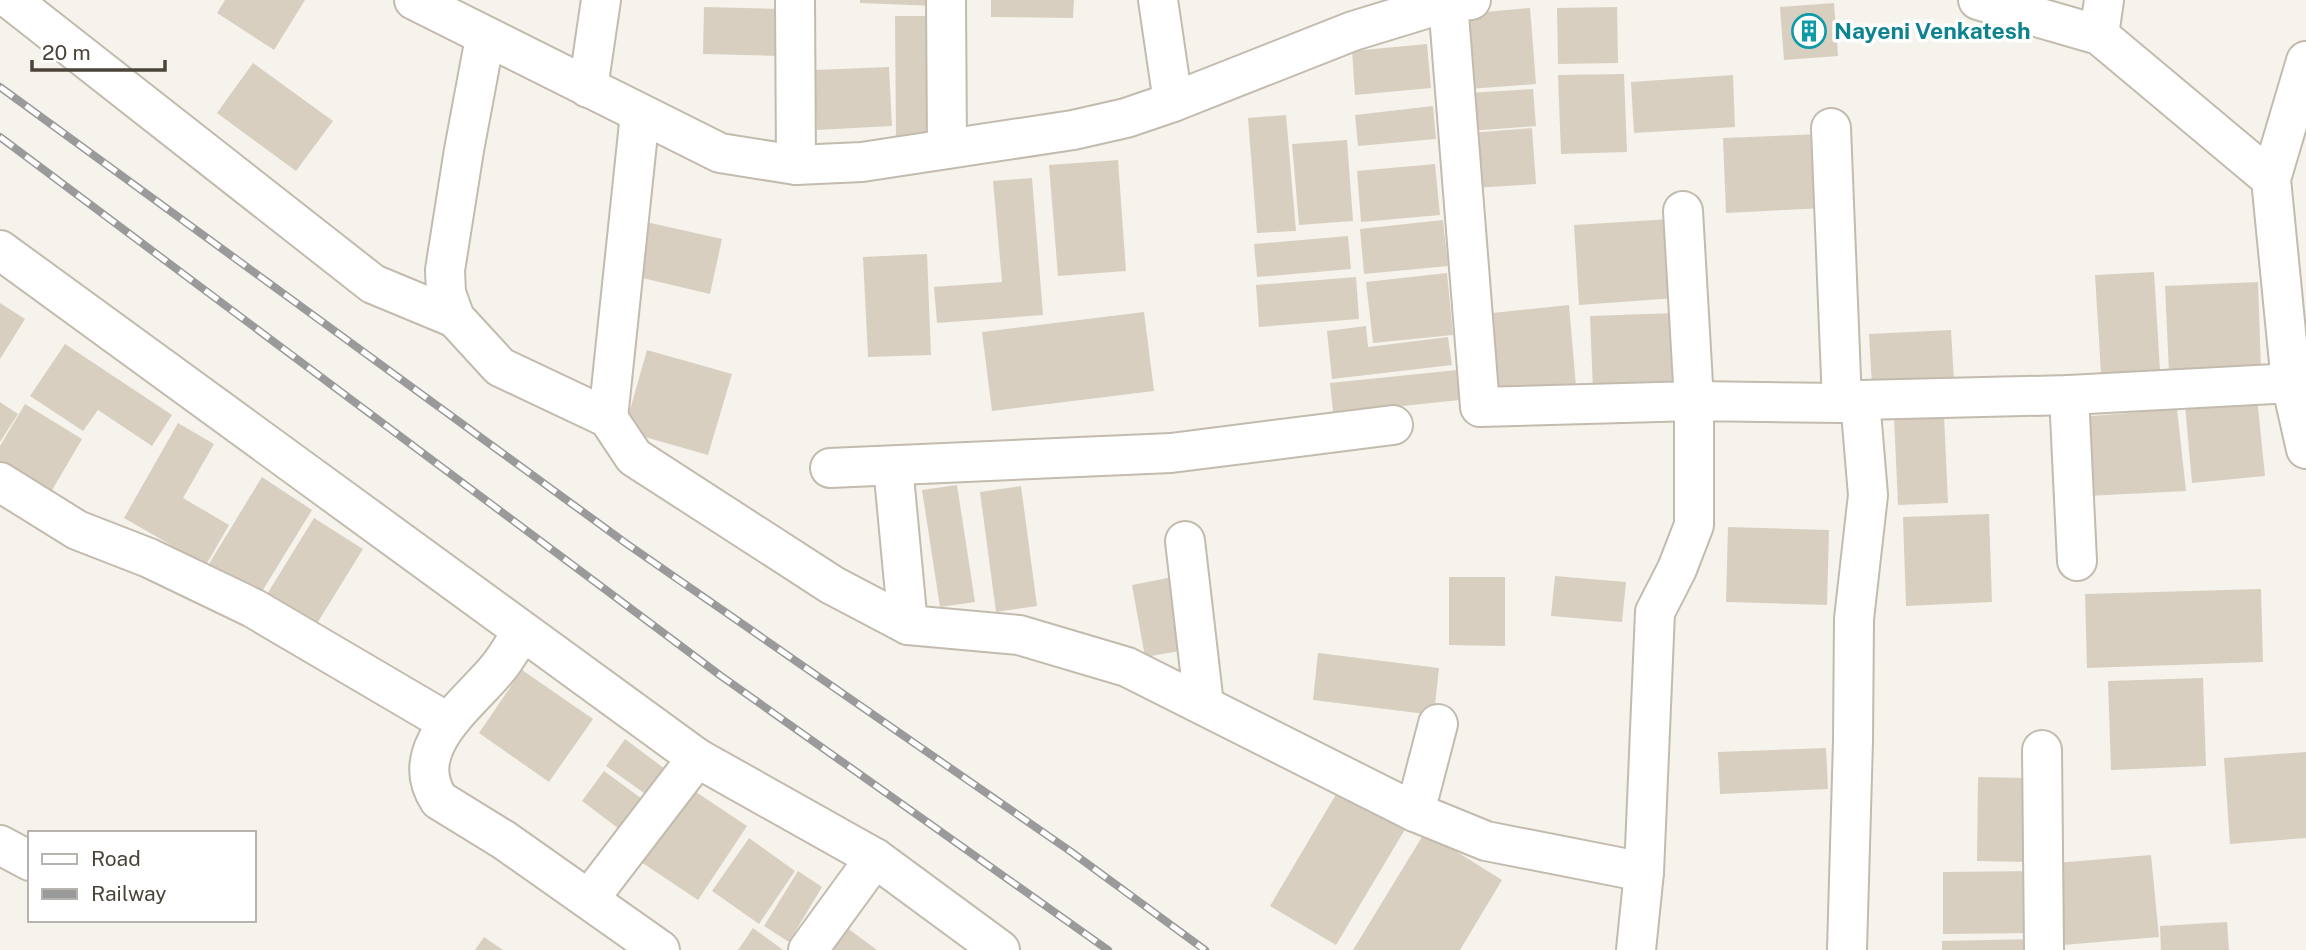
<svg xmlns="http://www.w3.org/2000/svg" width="2306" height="950" font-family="'Public Sans',sans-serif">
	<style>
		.building { fill: #d8cfc1 }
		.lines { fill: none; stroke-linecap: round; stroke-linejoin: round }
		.minor-casing { stroke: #c2bbae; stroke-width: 42 }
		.tertiary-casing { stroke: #c2bbae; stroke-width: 42 }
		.minor { stroke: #fff; stroke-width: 38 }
		.tertiary { stroke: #fff; stroke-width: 38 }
		.rail-casing { stroke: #9a9a9a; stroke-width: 8 }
		.rail { stroke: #fff; stroke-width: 5; stroke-dasharray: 16; stroke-linecap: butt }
		.labels { text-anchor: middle; stroke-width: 7; stroke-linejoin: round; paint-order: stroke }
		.culture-label { font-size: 23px; font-weight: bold; fill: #0d838f; stroke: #fff; text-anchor: start }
	</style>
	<rect width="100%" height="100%" fill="#f6f3ec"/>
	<!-- building -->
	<g class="building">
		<path d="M225,0H305L274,50L217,13Z"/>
		<path d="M860,0H935V6L860,3Z"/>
		<path d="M991,0H1074L1073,18L991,17Z"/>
		<path d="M1834,3L1838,56L1784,60L1780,7Z"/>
		<path d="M704,7L780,9L779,56L703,54Z"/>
		<path d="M1617,7L1618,63L1558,64L1557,8Z"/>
		<path d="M1530,8L1536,84L1469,89L1463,14Z"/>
		<path d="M895,16H934L936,142H896Z"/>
		<path d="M1427,44L1431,88L1355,95L1352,51Z"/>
		<path d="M253,63L333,121L296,171L217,113Z"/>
		<path d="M889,67L892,126L817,130L814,70Z"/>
		<path d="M1624,74L1627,152L1561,154L1558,75Z"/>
		<path d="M1733,75L1735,127L1634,133L1631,82Z"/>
		<path d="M1533,89L1536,126L1469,131L1467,93Z"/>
		<path d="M1433,106L1436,139L1358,146L1355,115Z"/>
		<path d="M1286,115L1296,231L1257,233L1248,118Z"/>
		<path d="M1532,128L1536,184L1473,188L1469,133Z"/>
		<path d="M1822,134L1825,208L1726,213L1723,138Z"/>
		<path d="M1347,140L1353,221L1299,225L1292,144Z"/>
		<path d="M1118,160L1126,271L1058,276L1049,165Z"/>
		<path d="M1435,164L1440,215L1361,222L1357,171Z"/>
		<path d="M1032,178L1043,315L937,323L934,287L1002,282L993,181Z"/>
		<path d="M1671,219L1676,298L1579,305L1574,225Z"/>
		<path d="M1443,220L1448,266L1364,274L1360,229Z"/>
		<path d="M646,222L722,239L710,294L634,276Z"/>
		<path d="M1348,236L1351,269L1257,277L1254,244Z"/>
		<path d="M927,254L931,355L868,357L863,257Z"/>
		<path d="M2154,272L2160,370L2101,373L2095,275Z"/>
		<path d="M1447,273L1453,335L1373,343L1366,282Z"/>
		<path d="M1356,277L1359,319L1259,327L1256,285Z"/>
		<path d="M2258,282L2261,370L2169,373L2165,286Z"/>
		<path d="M0,303L25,319L0,359Z"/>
		<path d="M1569,305L1576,386L1489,394L1482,314Z"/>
		<path d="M1144,312L1154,391L992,411L982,332Z"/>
		<path d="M1676,313L1680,388L1593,391L1590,316Z"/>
		<path d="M1366,326L1368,347L1448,337L1452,365L1332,379L1327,331Z"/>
		<path d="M1951,330L1954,381L1872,386L1869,334Z"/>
		<path d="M65,344L172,415L152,446L98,410L83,431L30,396Z"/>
		<path d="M647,350L732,374L708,455L624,431Z"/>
		<path d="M1457,370L1460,400L1374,409L1334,421L1330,383Z"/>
		<path d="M2257,397L2265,476L2192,483L2185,405Z"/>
		<path d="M0,402L18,414L0,442Z"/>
		<path d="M25,404L82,439L51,492L0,462V446Z"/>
		<path d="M2177,409L2186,491L2087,496L2080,417Z"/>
		<path d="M1944,415L1948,503L1898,505L1894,417Z"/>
		<path d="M178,423L214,444L183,498L229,525L206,565L124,518Z"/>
		<path d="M262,477L312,510L258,598L207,567Z"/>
		<path d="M957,485L975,602L940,607L922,490Z"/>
		<path d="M1021,486L1037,606L996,612L980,492Z"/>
		<path d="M1989,514L1992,602L1906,606L1903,517Z"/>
		<path d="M314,518L363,549L313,630L264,599Z"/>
		<path d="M1728,527L1829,530L1827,605L1726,602Z"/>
		<path d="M1178,576L1191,649L1145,657L1132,585Z"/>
		<path d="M1555,576L1626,582L1622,622L1551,616Z"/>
		<path d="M1449,577H1505V646L1449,645Z"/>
		<path d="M2261,589L2263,662L2087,668L2085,594Z"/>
		<path d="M1318,653L1439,668L1434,715L1313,700Z"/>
		<path d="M522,670L593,719L549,782L479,733Z"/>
		<path d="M2203,678L2206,766L2111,770L2108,681Z"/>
		<path d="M625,739L677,778L658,803L606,766Z"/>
		<path d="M1826,748L1828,789L1720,794L1718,752Z"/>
		<path d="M2306,752V838L2230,844L2224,758Z"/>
		<path d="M604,771L653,807L631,838L582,801Z"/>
		<path d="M1978,777L2030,778V862L1977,861Z"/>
		<path d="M1341,786L1407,826L1336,945L1270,906Z"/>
		<path d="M690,788L747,826L698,900L641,862Z"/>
		<path d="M1425,832L1502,880L1460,950H1353Z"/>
		<path d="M749,838L795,871L759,924L712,891Z"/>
		<path d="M2151,855L2159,937L2063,945L2056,863Z"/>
		<path d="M798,871L822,887L789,942L764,926Z"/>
		<path d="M2036,871V933L1943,934V872Z"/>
		<path d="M839,922L877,950H818Z"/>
		<path d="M2227,922L2229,950H2161L2160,926Z"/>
		<path d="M753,928L783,950H738Z"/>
		<path d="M484,937L503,950H475Z"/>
		<path d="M2036,939V950H1942V941Z"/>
	</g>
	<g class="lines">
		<!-- minor casing -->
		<g class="minor-casing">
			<g id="minor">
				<path d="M11,0L373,284L455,318"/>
				<path d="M414,0L720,153L796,165L862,162L1073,130L1126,118L1173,102L1353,31L1448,2L1471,0"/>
				<path d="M795,0L796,165"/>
				<path d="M946,0L947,149"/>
				<path d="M1158,0L1173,102"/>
				<path d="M1978,0L2099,35L2271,179"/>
				<path d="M1448,2L1480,407L1694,401L1683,211"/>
				<path d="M2099,35L2104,0"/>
				<path d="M485,38L464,150L445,270L446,293L455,318L500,367L608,418L634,457L832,585L908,625L1019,635L1127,667L1415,812L1486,841L1644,872"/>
				<path d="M588,88L601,0"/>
				<path d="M1831,128L1842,403"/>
				<path d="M0,250L697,758L875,858L1000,950"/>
				<path d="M2069,395L2077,561"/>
				<path d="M608,418L640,114"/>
				<path d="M893,466L908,625"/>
				<path d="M830,468L1171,453L1393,425"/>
				<path d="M0,482L77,530L149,558L253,608L447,722"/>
				<path d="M1185,541L1204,705"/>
				<path d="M522,632C514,644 507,657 498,668C469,704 405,748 439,800L504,840L660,950"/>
				<path d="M2042,750L2044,950"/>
				<path d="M1415,812L1438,724"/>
				<path d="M0,845L30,861"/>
				<path d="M589,899L697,758"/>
				<path d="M808,950L875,858"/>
				<path d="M1636,950L1644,872L1655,612L1677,569L1694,525V401L1842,403L1860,400L2069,395L2291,383"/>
				<path d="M1847,950L1853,741L1854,619L1868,495L1860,400"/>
			</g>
		</g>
		<!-- tertiary casing -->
		<g class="tertiary-casing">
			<path id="tertiary" d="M2306,61L2271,179L2291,383L2306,449"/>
		</g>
		<!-- minor -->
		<use href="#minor" class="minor"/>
		<!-- tertiary -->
		<use href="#tertiary" class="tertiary"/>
		<!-- rail casing -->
		<g class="rail-casing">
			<g id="rail">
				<path d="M0,87L627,544L1070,851L1205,950"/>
				<path d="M0,137L721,676L1108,950"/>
			</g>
		</g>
		<!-- rail -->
		<use href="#rail" class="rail"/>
	</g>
	<!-- icons -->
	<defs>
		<g id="building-ring" transform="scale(1.75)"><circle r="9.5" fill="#fff" stroke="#0f9aa8" stroke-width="1.5"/><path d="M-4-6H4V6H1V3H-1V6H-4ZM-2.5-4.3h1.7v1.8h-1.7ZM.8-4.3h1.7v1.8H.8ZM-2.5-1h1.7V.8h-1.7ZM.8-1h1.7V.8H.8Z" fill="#0f9aa8"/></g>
	</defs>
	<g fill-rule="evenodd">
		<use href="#building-ring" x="1809" y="31"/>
	</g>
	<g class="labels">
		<!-- culture labels -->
		<g class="culture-label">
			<text x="1834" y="39">Nayeni Venkatesh</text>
		</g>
	</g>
	<!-- legend -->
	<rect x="28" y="831" width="228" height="91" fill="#ffffff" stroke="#b7b4b0" stroke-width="2"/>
	<rect x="42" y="854" width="35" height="10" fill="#ffffff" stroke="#b7b4b0" stroke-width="2"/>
	<text x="91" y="866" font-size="21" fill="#4b4439">Road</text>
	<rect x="42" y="889" width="35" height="10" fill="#9a9a9a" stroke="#b7b4b0" stroke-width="2"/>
	<text x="91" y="901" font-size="21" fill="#4b4439">Railway</text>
	<!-- scale -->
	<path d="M32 60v10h133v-10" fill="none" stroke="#4b4439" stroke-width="3.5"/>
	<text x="42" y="60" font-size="21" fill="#4b4439" stroke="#ffffff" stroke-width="5" paint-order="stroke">20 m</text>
</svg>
